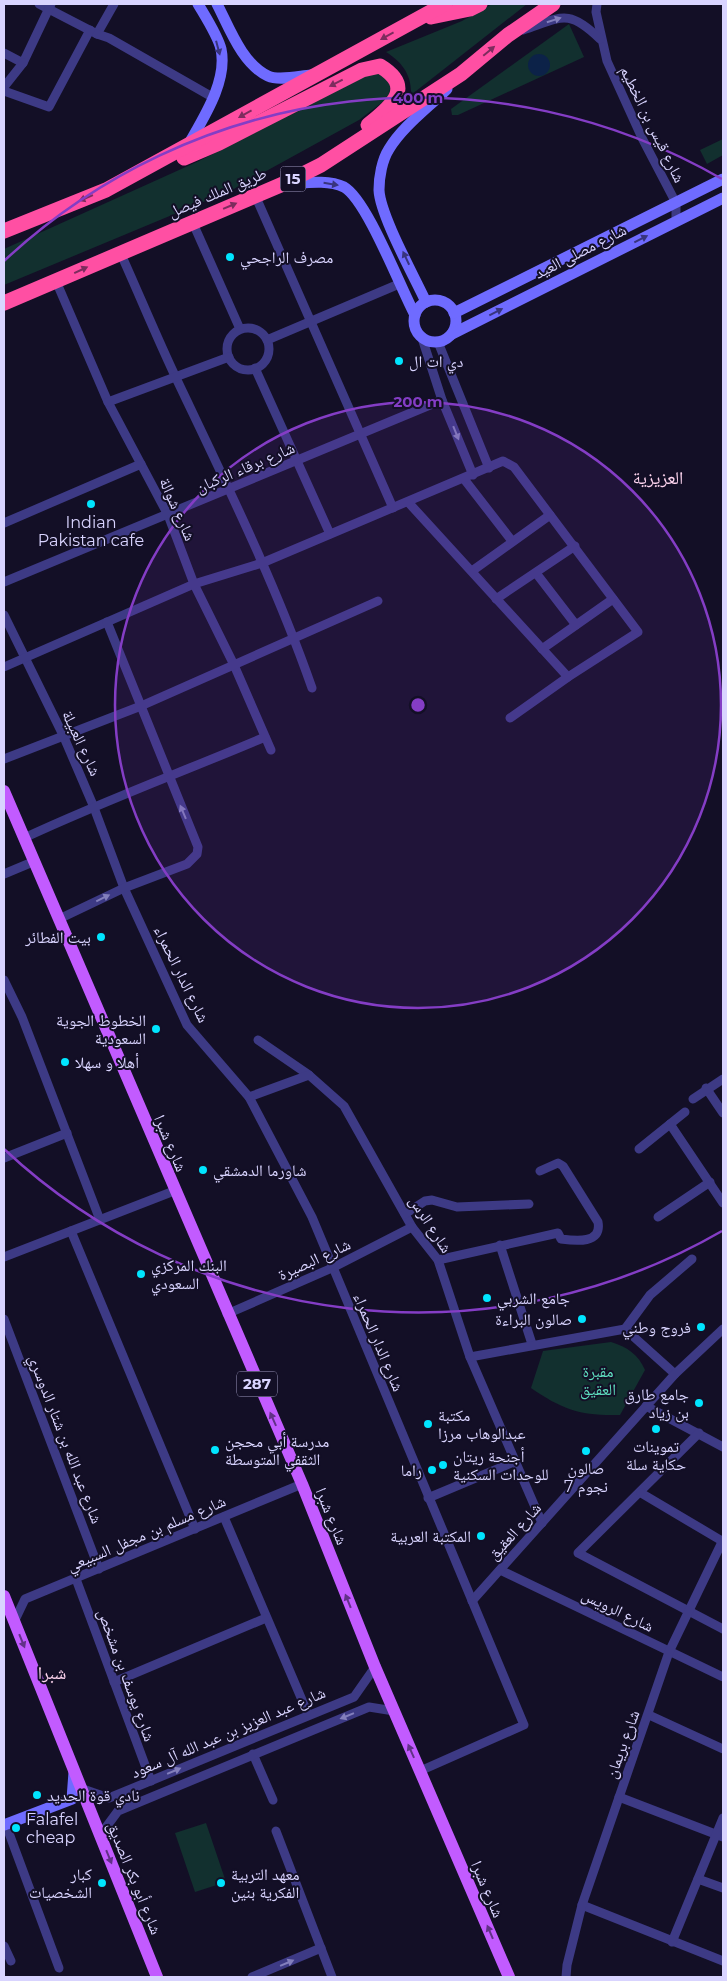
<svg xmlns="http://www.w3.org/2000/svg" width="727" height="1981" font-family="Montserrat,'Noto Naskh Arabic',sans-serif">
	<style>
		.green { fill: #12302f }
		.water { fill: #0c2248 }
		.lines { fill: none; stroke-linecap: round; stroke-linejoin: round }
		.street { stroke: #3d3a85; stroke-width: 9 }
		.secondary { stroke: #6f6bff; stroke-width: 11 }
		.primary { stroke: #c25bff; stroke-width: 12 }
		.highway { stroke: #ff4fa3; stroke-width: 15 }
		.oneway { fill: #837fbc }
		.oneway2 { fill: #7d2c5e }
		.oneway3 { fill: #38347d }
		.oneway4 { fill: #623188 }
		.ring { fill: none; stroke: #843dc5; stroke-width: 2.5 }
		.poi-dot { fill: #00e5ff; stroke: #130f26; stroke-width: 2 }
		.labels { text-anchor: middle; stroke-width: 4; stroke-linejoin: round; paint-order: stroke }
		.shield { fill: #130f26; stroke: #9e99be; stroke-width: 1 }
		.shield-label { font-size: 15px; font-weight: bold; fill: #d9d4ff }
		.street-label { font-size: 16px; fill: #d9d4ff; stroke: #130f26 }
		.poi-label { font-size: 16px; fill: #d9d4ff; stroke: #130f26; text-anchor: start }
		.park-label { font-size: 16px; fill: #5fe0c0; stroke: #130f26 }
		.neighbourhood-label { font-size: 18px; fill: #ffd6f0; stroke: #130f26 }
		.centre { fill: #843dc5; stroke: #130f26; stroke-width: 2.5 }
		.ring-label { font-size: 15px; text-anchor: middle; font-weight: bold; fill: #843dc5; stroke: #130f26; stroke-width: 4; stroke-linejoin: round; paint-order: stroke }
	</style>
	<rect width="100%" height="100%" fill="#130f26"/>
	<!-- green -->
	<g class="green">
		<path d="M492,4H527L411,95C412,75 402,62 386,52L462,21Z"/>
		<path d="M569,24L584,57L458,115H452L451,109Z"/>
		<path d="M370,72L385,75L391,85L388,98L359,120L232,190L4,285V249L199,161Z"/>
		<path d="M723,139V155L707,164L700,150Z"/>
		<path d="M611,1342C627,1347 638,1354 645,1370L620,1415C581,1416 563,1410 531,1388L543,1351Z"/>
		<path d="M206,1823L226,1882L195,1892L175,1833Z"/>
	</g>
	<!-- water -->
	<circle class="water" cx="539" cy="65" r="11"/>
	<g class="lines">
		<!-- street -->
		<g class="street">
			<path d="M39,4L97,34L114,4"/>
			<path d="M597,4L596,12L607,61L642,138L676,203V222"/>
			<path d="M523,30C562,17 568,8 600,39"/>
			<path d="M97,34L109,38L214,98"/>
			<path d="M4,53L23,63L51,4"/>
			<path d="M4,87L23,63"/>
			<path d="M4,91L49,107L90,30"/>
			<path d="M255,195L393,508"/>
			<path d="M192,221L240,329"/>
			<path d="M120,252C139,294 157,338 177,380C225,481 275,582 312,688"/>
			<path d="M56,281L108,402L168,515L194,584L234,665L271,750"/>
			<circle cx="248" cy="349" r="21"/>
			<path d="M422,338L442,400L473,475"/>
			<path d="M267,340L399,284"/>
			<path d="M438,342L489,468"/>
			<path d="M255,368L330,534"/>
			<path d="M108,402L229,357"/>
			<path d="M464,479L512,541"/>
			<path d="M408,502L568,677"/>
			<path d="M4,523L141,464"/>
			<path d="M472,571L550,515"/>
			<path d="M536,573L576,625"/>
			<path d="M4,582L442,400"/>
			<path d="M496,599L575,546"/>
			<path d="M4,615L63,735L93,805L124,888L187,1025L249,1097L312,1217L524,1725L420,1771"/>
			<path d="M542,649L613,599"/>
			<path d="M4,667L194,584L262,563L503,461L514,467L638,632L568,677L510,718"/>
			<path d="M4,759L141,706L378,601"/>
			<path d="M24,838C103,801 185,771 265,737"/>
			<path d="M4,874L35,861"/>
			<path d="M59,919L124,888L187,864L197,854L198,847L107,622"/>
			<path d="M4,980L22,1017L100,1220"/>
			<path d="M258,1040L309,1075L344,1106L412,1227L438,1260L470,1357L542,1523"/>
			<path d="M706,1088L723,1113"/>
			<path d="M249,1097L309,1075"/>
			<path d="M693,1099L723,1079"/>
			<path d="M670,1124L723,1203"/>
			<path d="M639,1149L685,1112"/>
			<path d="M4,1158L67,1133"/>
			<path d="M405,1214L425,1201L432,1200L457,1207L529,1204"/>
			<path d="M658,1217L710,1182"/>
			<path d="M71,1231L195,1529"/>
			<path d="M500,1245L532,1344"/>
			<path d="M4,1257L174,1191"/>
			<path d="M438,1260L558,1233L561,1239C576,1241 602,1244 598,1222L563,1166L558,1163L540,1171"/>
			<path d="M227,1314L332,1268L412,1227"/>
			<path d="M4,1319L99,1569"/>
			<path d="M625,1329L650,1295L692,1259"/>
			<path d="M470,1357L625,1329L675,1374"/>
			<path d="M646,1406L723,1447"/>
			<path d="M699,1433L578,1553L723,1629"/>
			<path d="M641,1493L722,1541"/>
			<path d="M428,1498L516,1461"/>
			<path d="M224,1517L308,1714"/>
			<path d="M500,1570L723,1677"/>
			<path d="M76,1579L151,1781"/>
			<path d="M472,1601L675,1374L723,1329"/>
			<path d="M14,1622L25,1599L302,1484"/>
			<path d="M114,1682L266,1618"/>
			<path d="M649,1715L723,1749"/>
			<path d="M253,1754L273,1800"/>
			<path d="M80,1788L109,1798L354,1697L375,1667"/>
			<path d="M619,1797L723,1837"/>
			<path d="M6,1825L59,1968"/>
			<path d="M276,1831L332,1977"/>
			<path d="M101,1834L118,1811L369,1707L394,1711"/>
			<path d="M698,1879L723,1888"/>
			<path d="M582,1905L723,1961"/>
			<path d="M672,1942L723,1818"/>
			<path d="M4,1946L11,1961"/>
			<path d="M252,1977L321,1948"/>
			<path d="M566,1977L567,1965L582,1905L669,1652L723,1540"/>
		</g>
		<!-- secondary -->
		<g class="secondary">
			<path d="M217,4C229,27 242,64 268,76C279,81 299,76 311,75"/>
			<path d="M187,147C202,120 228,82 221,49C218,36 205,16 198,4"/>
			<path d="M287,184C304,183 328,179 344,187C367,200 400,287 415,315"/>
			<circle cx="435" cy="321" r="21"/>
			<path d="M426,302C414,276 380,215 379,190C379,177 382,160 389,149C403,126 428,108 447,89"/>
			<path d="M454,313L723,179"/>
			<path d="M452,334L723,198"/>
			<path d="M4,1825L72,1799L74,1772"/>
		</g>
		<!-- primary -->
		<g class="primary">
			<path d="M4,791L302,1484L375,1667L509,1977"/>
			<path d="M4,1596L157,1977"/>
		</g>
		<!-- highway -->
		<g class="highway">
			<path d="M431,17L470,9L480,4"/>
			<path d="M184,158L219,143L362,70L380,66C416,88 390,107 368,125"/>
			<path d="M4,231L106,190L445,4"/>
			<path d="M4,303L283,184L321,165L461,74L508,35L553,4"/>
		</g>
	</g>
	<!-- one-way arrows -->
	<defs><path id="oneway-solid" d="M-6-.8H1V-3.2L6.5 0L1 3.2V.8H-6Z" transform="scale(1.25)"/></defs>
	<g class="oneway">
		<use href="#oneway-solid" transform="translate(554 20) rotate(-17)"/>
		<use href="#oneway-solid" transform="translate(456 433) rotate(68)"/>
		<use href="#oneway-solid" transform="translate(183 812) rotate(-113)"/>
		<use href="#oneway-solid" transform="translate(103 898) rotate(-26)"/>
		<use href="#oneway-solid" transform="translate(347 1716) rotate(158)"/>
		<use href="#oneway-solid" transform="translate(174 1771) rotate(-23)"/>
		<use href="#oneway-solid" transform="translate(287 1963) rotate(-23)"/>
	</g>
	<g class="oneway2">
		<use href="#oneway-solid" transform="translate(387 36) rotate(151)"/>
		<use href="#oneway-solid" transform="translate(489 51) rotate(-40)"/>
		<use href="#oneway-solid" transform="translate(336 83) rotate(153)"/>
		<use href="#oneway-solid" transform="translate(245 114) rotate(151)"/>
		<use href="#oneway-solid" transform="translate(86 198) rotate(158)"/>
		<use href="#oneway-solid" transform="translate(230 206) rotate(-23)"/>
		<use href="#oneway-solid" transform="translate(81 270) rotate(-25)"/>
	</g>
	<g class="oneway3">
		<use href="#oneway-solid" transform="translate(218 48) rotate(75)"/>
		<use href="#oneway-solid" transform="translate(331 184) rotate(9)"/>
		<use href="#oneway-solid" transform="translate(641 239) rotate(-27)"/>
		<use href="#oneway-solid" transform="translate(406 258) rotate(-115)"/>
		<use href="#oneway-solid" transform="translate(496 312) rotate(-27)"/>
	</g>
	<g class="oneway4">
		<use href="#oneway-solid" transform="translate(273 1419) rotate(-114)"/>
		<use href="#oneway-solid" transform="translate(348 1601) rotate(-112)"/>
		<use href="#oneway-solid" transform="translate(22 1641) rotate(68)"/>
		<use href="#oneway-solid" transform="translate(411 1751) rotate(-114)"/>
		<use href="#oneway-solid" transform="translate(109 1857) rotate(68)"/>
		<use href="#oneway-solid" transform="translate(490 1932) rotate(-113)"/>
	</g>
	<!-- distance rings -->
	<circle cx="418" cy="705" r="303" fill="#843dc5" fill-opacity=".12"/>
	<g class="ring">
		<circle cx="418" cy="705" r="303"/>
		<path d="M722 1231A607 607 0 0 1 4 1149M4 261A607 607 0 0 1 722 179"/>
	</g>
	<!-- markers -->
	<g class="poi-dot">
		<circle cx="230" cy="257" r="5"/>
		<circle cx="399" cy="361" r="5"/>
		<circle cx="91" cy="504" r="5"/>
		<circle cx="101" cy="937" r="5"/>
		<circle cx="156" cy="1029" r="5"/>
		<circle cx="65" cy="1062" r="5"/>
		<circle cx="203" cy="1170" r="5"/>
		<circle cx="141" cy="1274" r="5"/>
		<circle cx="487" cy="1298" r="5"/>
		<circle cx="582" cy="1319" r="5"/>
		<circle cx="701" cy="1327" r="5"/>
		<circle cx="699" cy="1403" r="5"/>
		<circle cx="428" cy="1424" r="5"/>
		<circle cx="656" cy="1429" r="5"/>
		<circle cx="215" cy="1450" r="5"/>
		<circle cx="586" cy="1451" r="5"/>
		<circle cx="443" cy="1465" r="5"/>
		<circle cx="432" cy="1470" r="5"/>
		<circle cx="481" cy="1536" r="5"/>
		<circle cx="37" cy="1795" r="5"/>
		<circle cx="16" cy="1828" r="5"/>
		<circle cx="102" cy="1883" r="5"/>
		<circle cx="221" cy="1883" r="5"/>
	</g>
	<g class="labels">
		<!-- shield labels -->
		<g class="shield">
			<rect x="280.5" y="166.5" width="25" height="25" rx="4"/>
			<rect x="237" y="1371.5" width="40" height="25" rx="4"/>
		</g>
		<g class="shield-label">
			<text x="293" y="184">15</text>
			<text x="257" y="1389">287</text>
		</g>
		<!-- street labels -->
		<g class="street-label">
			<text transform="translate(653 124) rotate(64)" y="6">شارع قيس بن الخطيم</text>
			<text transform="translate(217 192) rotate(-23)" y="6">طريق الملك فيصل</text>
			<text transform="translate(580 251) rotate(-27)" y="6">شارع مصلى العيد</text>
			<text transform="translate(245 467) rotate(-23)" y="6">شارع برقاء الركبان</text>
			<text transform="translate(178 509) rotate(66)" y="6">شارع شوالة</text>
			<text transform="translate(82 743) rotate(65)" y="6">شارع العبيلة</text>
			<text transform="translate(182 974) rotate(64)" y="6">شارع الدار الحمراء</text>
			<text transform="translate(171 1143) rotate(67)" y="6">شارع شبرا</text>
			<text transform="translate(431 1224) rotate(57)" y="6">شارع الرس</text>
			<text transform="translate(314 1259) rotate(-25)" y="6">شارع البصيرة</text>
			<text transform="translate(379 1342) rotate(67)" y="6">شارع الدار الحمراء</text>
			<text transform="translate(66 1439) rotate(69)" y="6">شارع عبد الله بن شتار الدوسري</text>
			<text transform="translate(332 1516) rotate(68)" y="6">شارع شبرا</text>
			<text transform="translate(514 1531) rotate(-48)" y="6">شارع العقيق</text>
			<text transform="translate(146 1533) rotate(-23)" y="6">شارع مسلم بن مجفل السبيعي</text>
			<text transform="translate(618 1610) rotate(26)" y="6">شارع الرويس</text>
			<text transform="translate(127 1675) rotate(70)" y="6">شارع يوسف بن مشخص</text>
			<text transform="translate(228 1732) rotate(-23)" y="6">شارع عبد العزيز بن عبد الله آل سعود</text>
			<text transform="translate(622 1744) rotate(-70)" y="6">شارع بريمان</text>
			<text transform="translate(135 1878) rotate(68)" y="6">شارع أبو بكر الصديق</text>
			<text transform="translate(488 1889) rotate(67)" y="6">شارع شبرا</text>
		</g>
		<!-- poi labels -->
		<g class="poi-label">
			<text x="240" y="263">مصرف الراجحي</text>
			<text x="409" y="367">دي ات ال</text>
			<text x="91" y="528" text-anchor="middle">Indian<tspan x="91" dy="18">Pakistan cafe</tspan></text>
			<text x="91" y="943" text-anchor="end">بيت الفطائر</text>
			<text x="146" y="1026" text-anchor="end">الخطوط الجوية<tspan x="146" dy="18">السعودية</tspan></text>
			<text x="75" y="1068">أهلا و سهلا</text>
			<text x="213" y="1176">شاورما الدمشقي</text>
			<text x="151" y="1271">البنك المركزي<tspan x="151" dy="18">السعودي</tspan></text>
			<text x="497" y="1304">جامع الشربي</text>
			<text x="572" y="1325" text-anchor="end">صالون البراءة</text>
			<text x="691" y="1333" text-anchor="end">فروج وطني</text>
			<text x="689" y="1400" text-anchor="end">جامع طارق<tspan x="689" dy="18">بن زياد</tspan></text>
			<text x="438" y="1421">مكتبة<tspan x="438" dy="18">عبدالوهاب مرزا</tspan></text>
			<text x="225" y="1447">مدرسة أبي محجن<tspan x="225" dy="18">الثقفي المتوسطة</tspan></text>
			<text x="656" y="1452" text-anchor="middle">تموينات<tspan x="656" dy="18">حكاية سلة</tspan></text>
			<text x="453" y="1462">أجنحة ريتان<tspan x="453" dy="18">للوحدات السكنية</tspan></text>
			<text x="586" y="1474" text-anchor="middle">صالون<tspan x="586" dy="18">7 نجوم</tspan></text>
			<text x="422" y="1476" text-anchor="end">راما</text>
			<text x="471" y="1542" text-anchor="end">المكتبة العربية</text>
			<text x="47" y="1801">نادي قوة الحديد</text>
			<text x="26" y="1825">Falafel<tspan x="26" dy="18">cheap</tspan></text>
			<text x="92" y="1880" text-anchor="end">كبار<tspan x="92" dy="18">الشخصيات</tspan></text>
			<text x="231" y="1880">معهد التربية<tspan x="231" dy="18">الفكرية بنين</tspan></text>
		</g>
		<!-- park labels -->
		<g class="park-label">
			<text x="598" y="1377">مقبرة<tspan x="598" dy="18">العقيق</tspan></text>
		</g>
		<!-- neighbourhood labels -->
		<g class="neighbourhood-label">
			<text x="658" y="484">العزيزية</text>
			<text x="52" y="1679">شبرا</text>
		</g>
	</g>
	<circle cx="418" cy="705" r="8" class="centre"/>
	<g class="ring-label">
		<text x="418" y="103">400 m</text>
		<text x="418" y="407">200 m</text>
	</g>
	<!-- border -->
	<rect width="727" height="1981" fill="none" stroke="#d9d4ff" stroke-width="10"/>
</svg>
